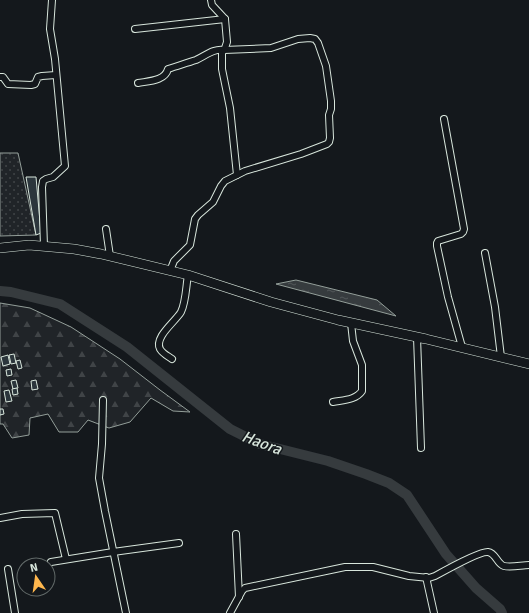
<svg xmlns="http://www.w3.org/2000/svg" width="529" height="613" font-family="Signika,sans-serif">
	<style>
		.grass { fill: url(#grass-dots); stroke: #939e99 }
		.forest { fill: url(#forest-firs); stroke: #939e99 }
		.water { fill: url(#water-ripples); stroke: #939e99 }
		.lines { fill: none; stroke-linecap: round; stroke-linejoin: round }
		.river { stroke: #363b3e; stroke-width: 10 }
		.building { fill: #2c363c; stroke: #d8e6dc }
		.minor-casing { stroke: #d8e6dc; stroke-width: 8 }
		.highway-casing { stroke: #d8e6dc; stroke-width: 10 }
		.minor { stroke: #14181c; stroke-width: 6 }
		.highway { stroke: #14181c; stroke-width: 9 }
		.labels { text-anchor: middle; stroke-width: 3; stroke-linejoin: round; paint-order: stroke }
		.water-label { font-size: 16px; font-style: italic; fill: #d8e6dc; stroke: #14181c }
	</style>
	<defs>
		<pattern id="grass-dots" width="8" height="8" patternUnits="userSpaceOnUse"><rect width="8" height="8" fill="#202428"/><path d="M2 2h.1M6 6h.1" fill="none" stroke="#404447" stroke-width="1.8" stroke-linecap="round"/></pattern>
		<pattern id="forest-firs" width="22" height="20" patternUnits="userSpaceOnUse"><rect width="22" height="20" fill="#202428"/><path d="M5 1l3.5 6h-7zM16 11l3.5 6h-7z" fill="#404447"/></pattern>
		<pattern id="water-ripples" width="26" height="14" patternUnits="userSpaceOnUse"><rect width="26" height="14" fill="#363b3e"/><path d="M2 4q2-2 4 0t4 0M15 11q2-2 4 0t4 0" fill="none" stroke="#525759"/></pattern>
	</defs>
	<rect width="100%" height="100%" fill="#14181c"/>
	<!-- grass -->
	<path class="grass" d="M0,153H18L36,235L0,236Z"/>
	<!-- forest -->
	<path class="forest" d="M0,303L30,308L71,327L120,359L160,390L190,412L173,411L151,398L130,422L109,428L88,420L78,432H59L48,414L30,418L29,435L12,438L3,424H0Z"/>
	<!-- water -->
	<path class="water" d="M296,280L377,300L396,316L276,284Z"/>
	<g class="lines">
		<!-- river -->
		<path class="river" d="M0,291L11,292L60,304L127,347L230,429L260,444L328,461L366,474L389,483L407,495L446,554L476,588L500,609L502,613"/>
	</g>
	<!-- building -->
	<g class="building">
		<path d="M26,177H36L41,233L36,235Z"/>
		<path d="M14,354L16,363L11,364L9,355Z"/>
		<path d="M8,355L10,364L3,366L1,357Z"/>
		<path d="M20,360L22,368L18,369L16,361Z"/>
		<path d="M11,369L12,375L7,376L6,370Z"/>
		<path d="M16,380L18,388L13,389L11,381Z"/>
		<path d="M36,380L38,389L32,390L31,381Z"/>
		<path d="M17,388L18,394L13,395L12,389Z"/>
		<path d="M9,390L12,401L6,402L4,391Z"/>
		<path d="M0,409H3L4,414L0,415Z"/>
	</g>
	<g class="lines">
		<!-- minor casing -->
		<g class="minor-casing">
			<g id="minor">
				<path d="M135,29L225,19"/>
				<path d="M0,77H3L8,84L31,85L35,84L38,77L42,76L56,75"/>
				<path d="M138,83C149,81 165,81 168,69C177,66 187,63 196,60C205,56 214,48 224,50L271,48L298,39L310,38L315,39L318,43L326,66L331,101V109L329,115L330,138L329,142L327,144L301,154L245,171L237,175"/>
				<path d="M444,119L464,229L463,232L461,234L438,241L437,243V246L448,297L462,347"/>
				<path d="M106,229L110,256"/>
				<path d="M44,246L42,187L43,181L46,179L53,177L65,166L55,59L50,29L52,0"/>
				<path d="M485,253L495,307L501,357"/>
				<path d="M170,271L174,261L190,245L195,219L198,215L213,202L221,186L225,181L237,175L230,108L222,69V53L225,48L227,42L225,19L212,5L211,0"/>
				<path d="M417,337L421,448"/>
				<path d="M172,359C168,356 163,354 160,349C154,337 175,322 181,312C186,302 186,286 188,275"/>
				<path d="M103,400L102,444L99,478L105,511L126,613"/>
				<path d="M333,402C343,400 356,400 362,391V365L353,341L351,323"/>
				<path d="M0,518L22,514L55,513L66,559"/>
				<path d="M236,534L239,597"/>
				<path d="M51,562L113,552L179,543"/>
				<path d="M8,569L15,613"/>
				<path d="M426,577L434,613"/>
				<path d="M230,613L242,591L245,588L345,567H373L409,576L429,578L435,576C444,571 480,551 488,552C496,553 497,564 504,566C511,568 522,565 529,565"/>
			</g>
		</g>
		<!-- highway casing -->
		<g class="highway-casing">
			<path id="highway" d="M0,248L29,245L74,249L101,254L188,275L271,302L338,320L426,339L529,364"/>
		</g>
		<!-- minor -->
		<use href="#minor" class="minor"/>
		<!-- highway -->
		<use href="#highway" class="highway"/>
	</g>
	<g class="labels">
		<!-- water labels -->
		<g class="water-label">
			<text transform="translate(262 442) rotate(20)" y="6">Haora</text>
		</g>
	</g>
	<!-- north arrow -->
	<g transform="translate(36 577) rotate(347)"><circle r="19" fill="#14181c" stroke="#626a69"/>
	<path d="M0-3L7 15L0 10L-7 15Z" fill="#ffb74d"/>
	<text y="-6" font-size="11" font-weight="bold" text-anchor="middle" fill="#d8e6dc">N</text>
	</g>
</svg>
